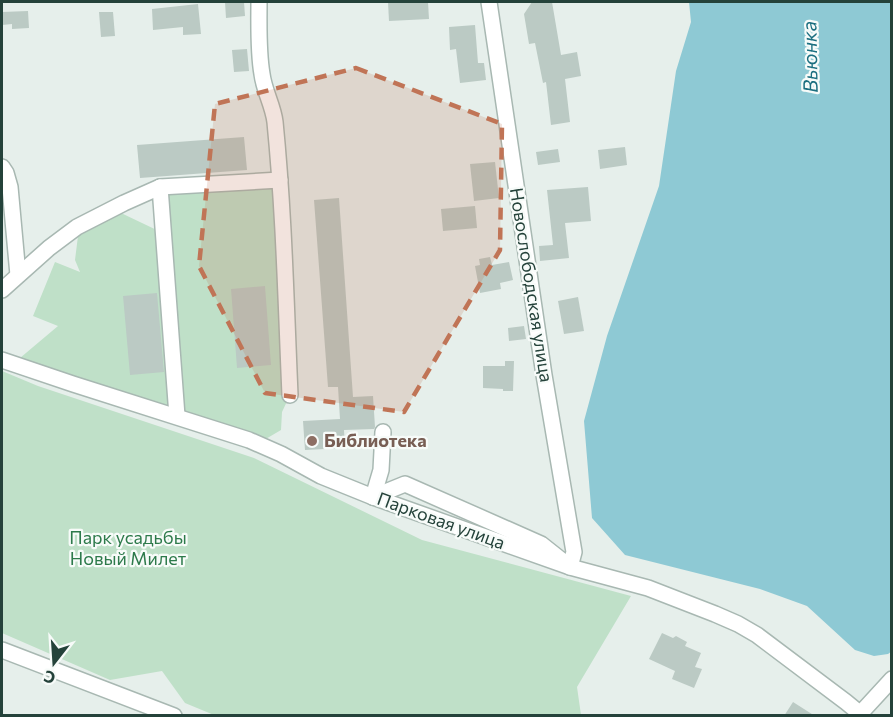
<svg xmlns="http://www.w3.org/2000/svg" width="893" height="717" font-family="Commissioner,sans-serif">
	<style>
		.green { fill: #bfe0c8 }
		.water { fill: #8ec9d4 }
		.building { fill: #bbcac4 }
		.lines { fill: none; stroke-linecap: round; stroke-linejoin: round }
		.minor-casing { stroke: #a8b8b2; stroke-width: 18 }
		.minor { stroke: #fff; stroke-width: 15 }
		.marked { fill: #c07456; fill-opacity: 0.2; stroke: #c07456; stroke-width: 4.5; stroke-dasharray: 12 8; stroke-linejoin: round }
		.education-dot { fill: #8d6e63; stroke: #f7fbf9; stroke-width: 2 }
		.labels { text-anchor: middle; stroke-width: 4.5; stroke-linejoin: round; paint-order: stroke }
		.street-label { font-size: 18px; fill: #24423a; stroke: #f7fbf9 }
		.education-label { font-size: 18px; font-weight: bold; fill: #785e54; stroke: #f7fbf9; text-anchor: start }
		.park-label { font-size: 18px; fill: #2d7a4b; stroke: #f7fbf9 }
		.water-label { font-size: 20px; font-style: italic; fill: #1c6f80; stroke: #f7fbf9 }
	</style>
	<rect width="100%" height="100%" fill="#e6efeb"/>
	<!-- green -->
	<g class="green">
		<path d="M280,180L290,395L282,412L281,430L264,440L183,410L98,384L20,358L58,326L33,316L55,262L80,272L75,260L78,236L121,213L163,233L160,187Z"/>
		<path d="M2,371L38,386L254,458L422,540L631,596L577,687L581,715H214L185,703L162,671L110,680L2,633Z"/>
	</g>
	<!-- water -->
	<path class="water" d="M689,2H891L892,651L888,654L874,656L855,650L807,606L760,589L625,555L592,518L584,421L607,336L659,186L676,71L691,22Z"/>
	<!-- building -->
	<g class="building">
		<path d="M225,2H244L245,16L226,18Z"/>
		<path d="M388,2H428L429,19L389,21Z"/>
		<path d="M532,2H552L561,55L577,52L581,76L565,79L570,122L551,125L546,82L543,83L535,43L529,44L524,14Z"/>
		<path d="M198,4L201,34L183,35V27L153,30L152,9Z"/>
		<path d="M28,11L29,28L12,29V24L2,25V12Z"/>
		<path d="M99,12H113L115,36L101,37Z"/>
		<path d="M475,25L478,63H484L486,80L460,83L456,49L450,50L449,27Z"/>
		<path d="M247,49L249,71L234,72L232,50Z"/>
		<path d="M244,137L247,170L140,178L137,145Z"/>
		<path d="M625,147L627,165L600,169L598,150Z"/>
		<path d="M558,149L560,162L538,165L536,152Z"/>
		<path d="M495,162L499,198L474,201L470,164Z"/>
		<path d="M588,187L591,221L565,223L569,258L540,261L539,246L553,245L547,190Z"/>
		<path d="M339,198L353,397L373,396L375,427L374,429L344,430L345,448L305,450L303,421L340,419L338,387H328L314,200Z"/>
		<path d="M475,206L477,228L443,231L441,209Z"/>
		<path d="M490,257L492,265L509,262L513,280L500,283L501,289L480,293L475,266L480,265L479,259Z"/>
		<path d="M265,286L271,365L237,368L231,289Z"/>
		<path d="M157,293L164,372L130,375L123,296Z"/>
		<path d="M578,297L584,331L564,334L558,301Z"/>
		<path d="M524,326L526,339L509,341L508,328Z"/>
		<path d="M505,361H514L513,391H503V389L483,388V366H505Z"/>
		<path d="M662,633L673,638L676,636L687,642L685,646L701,653L695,667L702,669L694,688L672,679L675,671L649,659Z"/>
		<path d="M793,702L815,716H784Z"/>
	</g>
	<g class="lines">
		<!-- minor casing -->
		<g class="minor-casing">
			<g id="minor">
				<path d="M259,2C259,25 258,51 262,74C264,91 273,105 275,122C284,213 286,304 290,395"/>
				<path d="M2,167L6,173L10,187L18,275"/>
				<path d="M160,187L177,416"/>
				<path d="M2,290L49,248L77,227L124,203L160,187L280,180"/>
				<path d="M2,360L73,384L249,440L281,454L321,476L373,497L570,567L648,588L715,614L738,624L757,635L846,702L863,716"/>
				<path d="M373,497L405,484L541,544L570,567L574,552L544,375L489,2"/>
				<path d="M373,497L381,470L383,432"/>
				<path d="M2,650L174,716"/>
				<path d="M858,716L892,679"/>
			</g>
		</g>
		<!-- minor -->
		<use href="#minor" class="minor"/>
	</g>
	<!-- marked area -->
	<path class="marked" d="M356,68L502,124L500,250L404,412L265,393L199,266L215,104Z"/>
	<!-- markers -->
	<circle class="education-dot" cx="312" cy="441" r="6"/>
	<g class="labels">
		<!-- street labels -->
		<g class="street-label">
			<text transform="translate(531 285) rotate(81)" y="6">Новослободская улица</text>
			<text transform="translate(441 521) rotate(20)" y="6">Парковая улица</text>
		</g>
		<!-- education labels -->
		<g class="education-label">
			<text x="324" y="447">Библиотека</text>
		</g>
		<!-- park labels -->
		<g class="park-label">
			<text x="128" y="544">Парк усадьбы<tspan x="128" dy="21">Новый Милет</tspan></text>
		</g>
		<!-- water labels -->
		<g class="water-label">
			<text transform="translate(810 57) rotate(-91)" y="7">Вьюнка</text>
		</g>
	</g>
	<!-- border -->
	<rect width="893" height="717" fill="none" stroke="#24423a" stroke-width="6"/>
	<!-- north arrow -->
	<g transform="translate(54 663) rotate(197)" stroke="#f7fbf9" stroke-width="4.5" paint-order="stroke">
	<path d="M0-4.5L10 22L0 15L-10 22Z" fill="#24423a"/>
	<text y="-9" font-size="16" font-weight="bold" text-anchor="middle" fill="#24423a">С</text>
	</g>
</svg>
